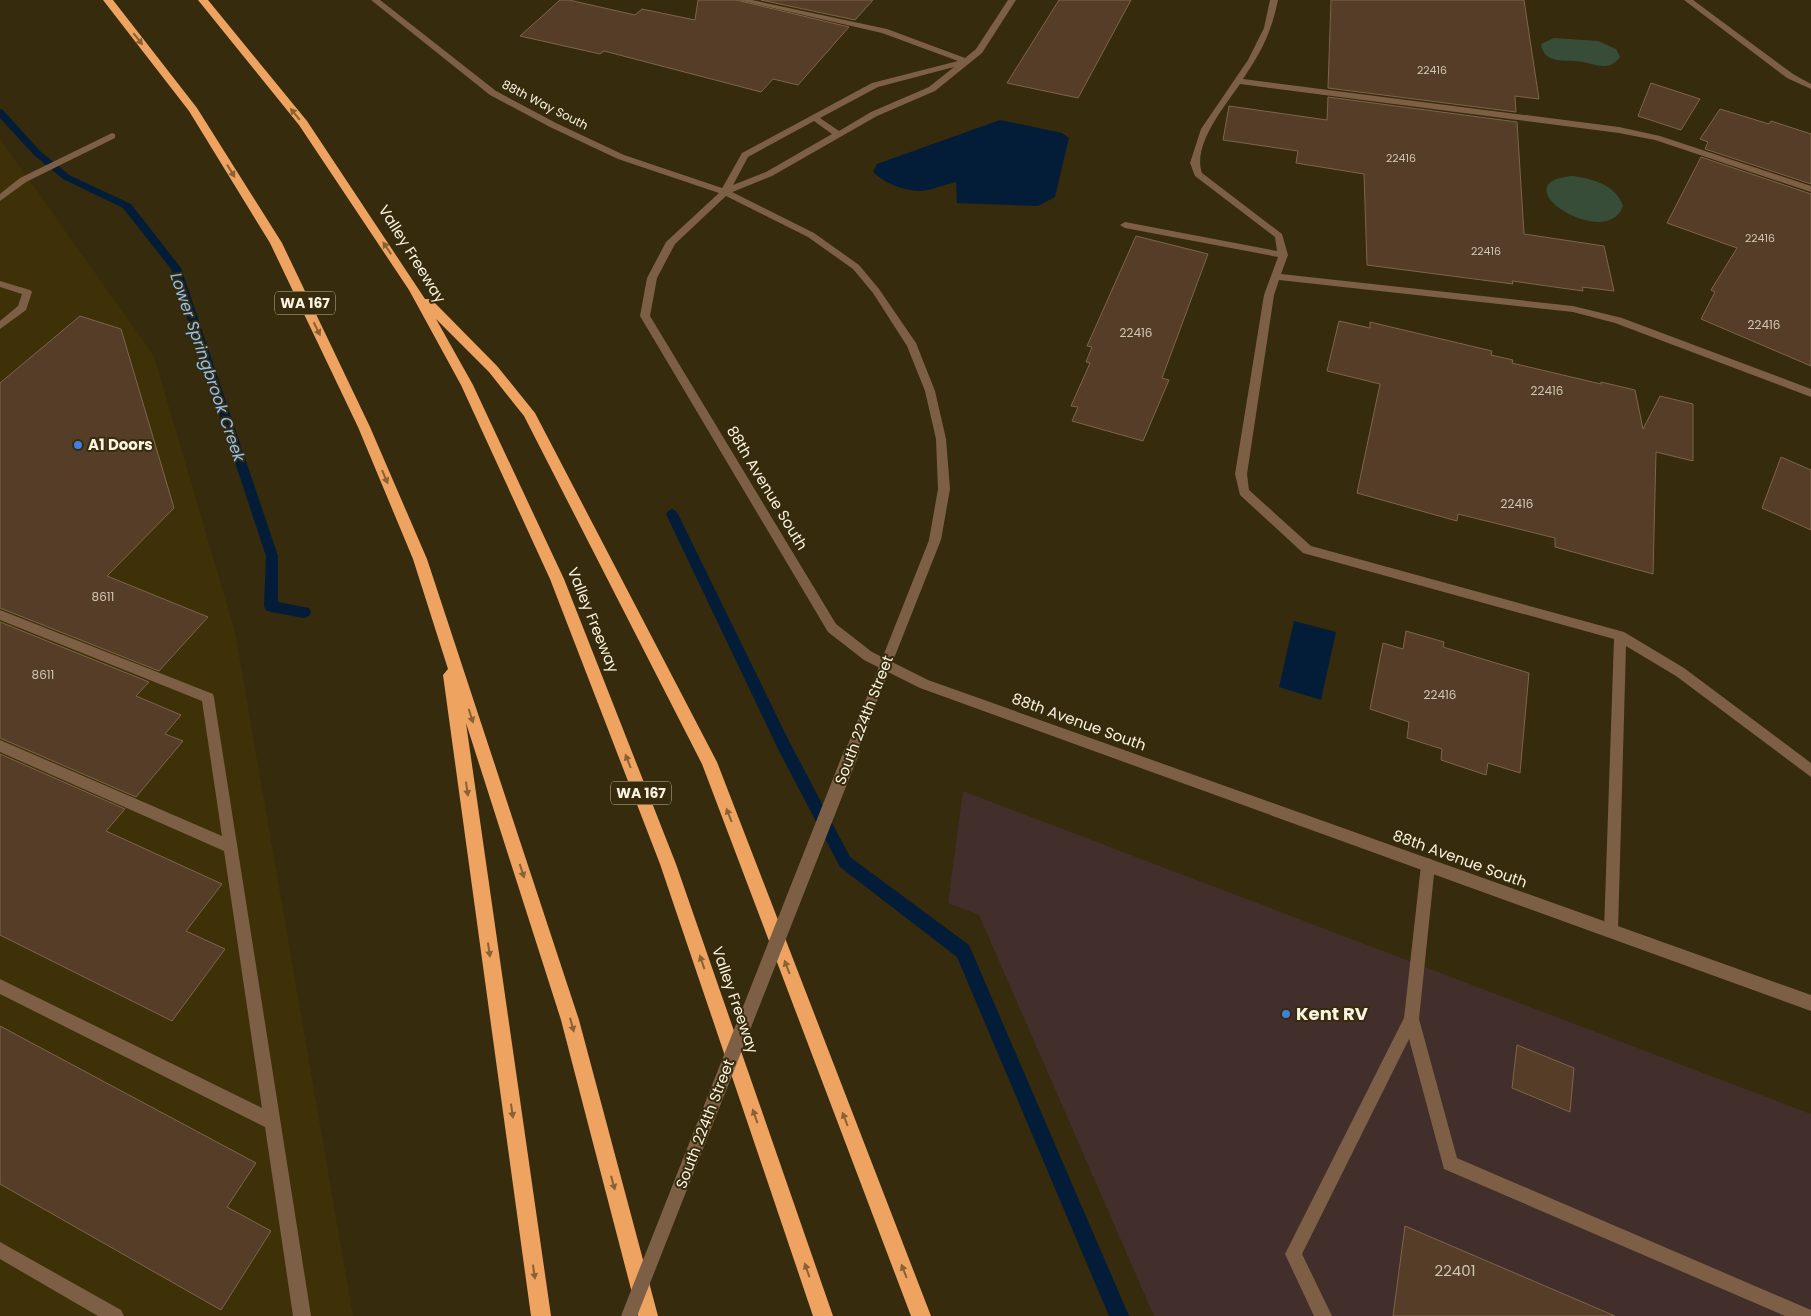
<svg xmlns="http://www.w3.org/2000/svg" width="1811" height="1316" font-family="Poppins,sans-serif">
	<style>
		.commercial { fill: #422e2b }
		.built { fill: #3e3108 }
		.green { fill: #374d38 }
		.water { fill: #031d38 }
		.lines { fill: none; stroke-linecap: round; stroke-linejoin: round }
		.stream { fill: #031d38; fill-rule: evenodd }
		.building { fill: #553d27; stroke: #7e644c }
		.service { fill: #7d5f46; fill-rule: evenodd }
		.minor { fill: #7d5f46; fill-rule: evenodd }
		.tertiary { fill: #7d5f46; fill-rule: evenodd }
		.motorway { fill: #eea361; fill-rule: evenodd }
		.tertiary-bridge-far1 { stroke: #7d5f46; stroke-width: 11 }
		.tertiary-bridge { stroke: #7d5f46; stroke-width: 15 }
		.oneway { fill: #896132 }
		.shop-dot { fill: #3f7fe0; stroke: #362b0c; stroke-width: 2 }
		.labels { text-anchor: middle; stroke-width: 4; stroke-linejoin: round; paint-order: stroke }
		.far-number-label { font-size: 11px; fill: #d1c6b2 }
		.far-street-label { font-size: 12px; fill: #faf3e1; stroke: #362b0c }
		.number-label { font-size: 12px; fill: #d1c6b2 }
		.shield { fill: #362b0c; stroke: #bfb7a1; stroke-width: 1 }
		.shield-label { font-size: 14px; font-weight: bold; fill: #faf3e1 }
		.street-label { font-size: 15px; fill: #faf3e1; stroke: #362b0c }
		.poi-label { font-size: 15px; font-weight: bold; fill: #faf3e1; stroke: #362b0c; text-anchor: start }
		.near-number-label { font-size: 15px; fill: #d1c6b2 }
		.water-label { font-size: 16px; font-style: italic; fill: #92c2f8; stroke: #362b0c }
		.near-poi-label { font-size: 18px; font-weight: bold; fill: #faf3e1; stroke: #362b0c; text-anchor: start }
	</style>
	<rect width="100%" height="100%" fill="#362b0c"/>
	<!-- commercial -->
	<path class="commercial" d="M963,791L1811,1114V1316H1154L979,915L948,903Z"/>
	<!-- built -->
	<path class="built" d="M0,139L154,356L235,632L353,1316H0Z"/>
	<!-- green -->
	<g class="green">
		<path d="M1554,38L1598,41L1616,49L1620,57C1618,60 1614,63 1611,65C1602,68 1592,64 1583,62C1569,59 1544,66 1541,44Z"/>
		<path d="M1573,176C1593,179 1616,185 1623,206C1606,253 1497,182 1573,176Z"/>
	</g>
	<!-- water -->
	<g class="water">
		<path d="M1000,120L1062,133L1069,138L1055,197L1038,206L957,203L956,182C944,185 928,192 917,191C902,190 883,182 873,172L877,164Z"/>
		<path d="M1294,621L1336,632L1321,700L1279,687Z"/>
	</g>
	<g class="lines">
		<!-- stream -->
		<g class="stream">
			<path d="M0,109L3,110L40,151L69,175L131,204L181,268L278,556V602L309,608L311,612L309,616L304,618L271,612L266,610L264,606L266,556L171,269L123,208L63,179L34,155L0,118Z"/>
			<path d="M672,509L676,511L678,514L789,741L850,857L969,945L1129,1316H1109L957,957L840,867L779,751L666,514L668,511Z"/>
		</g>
	</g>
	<!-- building -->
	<g class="building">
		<path d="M560,0H569L635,15L642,9L695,20L698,0H736L849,27L798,85L773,79L761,92L604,51L600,54L520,36Z"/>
		<path d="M761,0H873L855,20Z"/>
		<path d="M1059,0H1131L1078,98L1007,83Z"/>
		<path d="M1331,0H1524L1539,99L1515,96L1516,112L1328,88Z"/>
		<path d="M1651,83L1700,99L1681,130L1638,116Z"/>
		<path d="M1328,97L1517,122L1524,234L1604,246L1614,291L1582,287L1583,291L1512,281L1513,284L1367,265L1364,174L1296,163L1298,151L1223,140L1229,106L1327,120Z"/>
		<path d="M1720,109L1769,124L1771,121L1811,134V184L1705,149L1708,142L1700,139Z"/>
		<path d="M1701,157L1811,194V366L1701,319L1715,292L1711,290L1737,248L1667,223Z"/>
		<path d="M1136,236L1208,254L1162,378L1169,380L1143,441L1072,421L1078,407L1071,406L1090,363L1086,362L1092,347L1087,346Z"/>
		<path d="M80,316L121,329L174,508L107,576L208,617L159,671L0,608V383Z"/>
		<path d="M1339,321L1370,328V322L1492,351L1491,355L1513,360L1512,363L1601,384V382L1635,390L1643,429L1660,396L1693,404V461L1656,452L1653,574L1555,547V538L1458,514L1457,521L1357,493L1380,384L1327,371Z"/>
		<path d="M1781,457L1811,470V530L1762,508Z"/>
		<path d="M0,622L149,682L136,696L181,715L165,734L183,741L136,797L0,738Z"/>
		<path d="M1406,631L1444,642L1443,647L1529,673L1520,773L1488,763L1486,775L1441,760L1442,749L1407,738L1409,722L1370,709L1383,643L1403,649Z"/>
		<path d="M0,754L125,809L106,831L222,884L186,931L225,949L172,1021L0,935Z"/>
		<path d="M0,1026L256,1163L227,1207L271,1231L221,1310L0,1184Z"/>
		<path d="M1517,1045L1574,1068L1570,1112L1512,1088Z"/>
		<path d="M1405,1226L1615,1316H1393Z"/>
	</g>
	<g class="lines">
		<!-- service -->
		<g class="service">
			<path d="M738,0H752L887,29L965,58L976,49L1008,0H1016L982,53L935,91L877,116L772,176L725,195L720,192L742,153L872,83L958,61L882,33ZM954,67L929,87L871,112L839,131L820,118L878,87ZM814,121L832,134L766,172L733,185L748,157Z"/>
			<path d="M1270,0H1278C1271,33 1262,51 1243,79L1619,127L1660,136L1811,186V192L1655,140L1619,133L1240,84C1225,106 1192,145 1202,173L1282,234L1288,255L1281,274L1573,306L1622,318L1811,389V397L1615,323L1573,312L1279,280L1274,295L1247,474L1249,490L1311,546L1624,632L1684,668L1811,763V777L1676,676L1626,646L1618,931L1616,936L1611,938L1606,936L1604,931L1614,639L1303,553L1240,495L1235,474L1264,295L1278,257L1125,228L1120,225L1125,222L1277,251L1275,237L1195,176L1190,163L1201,129L1248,60L1264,28Z"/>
			<path d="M1684,0H1693L1793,74L1811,84V89L1787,78Z"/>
			<path d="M0,281L30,290L32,292L26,310L0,329V321L18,306L22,294L0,287Z"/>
			<path d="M0,610L213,694L214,698L311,1316H293L265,1127L0,994V979L262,1108L224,851L0,752V740L222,836L202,701L0,620Z"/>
			<path d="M1428,858L1433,860L1435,865L1419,1019L1457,1158L1811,1310V1316H1785L1444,1169L1409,1039L1302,1254L1332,1316H1314L1285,1254L1404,1018L1421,865L1423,860Z"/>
			<path d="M0,1242L121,1310L124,1316H98L0,1259Z"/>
		</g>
		<!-- minor -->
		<path class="minor" d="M112,133L115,134V138L26,182L0,201V194L20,178Z"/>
		<!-- tertiary -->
		<path class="tertiary" d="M371,0H380L496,91L556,123L624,155L728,190L814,233L859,265L879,289L916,343L935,391L946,439L950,489L941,540L935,545L929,540L938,489L936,439L925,391L907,346L873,293L853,269L808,237L726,196L675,244L657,278L650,316L836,624L872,652L928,680L1811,995V1011L920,688L864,660L828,632L640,316L647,278L666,242L719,193L618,159L550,127L490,95Z"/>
		<!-- motorway -->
		<g class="motorway">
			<path d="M103,0H113L197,108L282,243L370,427L427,559L579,1020L658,1316H638L561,1020L466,723L551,1316H531L443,675L448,669L413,559L358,427L270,243L189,111Z"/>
			<path d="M198,0H208L307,121L425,299H431L497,366L535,413L717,762L931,1316H911L702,764L524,416L489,372L436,319L473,385L564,579L676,864L833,1316H813L660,864L550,579L461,385L409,290L299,125Z"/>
		</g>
		<!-- tertiary-bridge-far1 -->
		<path class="tertiary-bridge-far1" d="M851,752L935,540"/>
		<!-- tertiary-bridge -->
		<path class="tertiary-bridge" d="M629,1316L852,751"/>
	</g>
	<!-- one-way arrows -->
	<defs><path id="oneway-solid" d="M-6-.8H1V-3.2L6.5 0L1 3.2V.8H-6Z" transform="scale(1.25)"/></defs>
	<g class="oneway">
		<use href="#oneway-solid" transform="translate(138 39) rotate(52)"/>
		<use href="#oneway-solid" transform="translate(295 114) rotate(-129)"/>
		<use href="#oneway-solid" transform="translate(231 171) rotate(58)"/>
		<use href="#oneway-solid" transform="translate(387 248) rotate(-124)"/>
		<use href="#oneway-solid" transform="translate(317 329) rotate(64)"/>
		<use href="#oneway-solid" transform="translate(385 477) rotate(67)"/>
		<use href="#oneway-solid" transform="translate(471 716) rotate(72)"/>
		<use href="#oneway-solid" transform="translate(628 761) rotate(-111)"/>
		<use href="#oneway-solid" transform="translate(467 789) rotate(82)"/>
		<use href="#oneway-solid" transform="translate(729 815) rotate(-111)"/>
		<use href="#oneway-solid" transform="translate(522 871) rotate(72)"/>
		<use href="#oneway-solid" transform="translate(489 950) rotate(82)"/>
		<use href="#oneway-solid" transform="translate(702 962) rotate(-109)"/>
		<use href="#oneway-solid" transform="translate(787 967) rotate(-111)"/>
		<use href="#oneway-solid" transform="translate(572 1025) rotate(75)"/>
		<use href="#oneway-solid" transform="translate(512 1111) rotate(82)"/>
		<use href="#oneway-solid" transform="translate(755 1116) rotate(-109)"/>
		<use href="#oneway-solid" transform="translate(845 1119) rotate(-111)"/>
		<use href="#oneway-solid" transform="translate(613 1183) rotate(75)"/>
		<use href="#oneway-solid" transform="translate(807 1270) rotate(-109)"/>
		<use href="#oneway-solid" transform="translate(904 1271) rotate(-111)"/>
		<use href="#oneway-solid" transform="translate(534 1272) rotate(82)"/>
	</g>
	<!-- markers -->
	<g class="shop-dot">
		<circle cx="78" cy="445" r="5"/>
		<circle cx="1286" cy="1014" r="5"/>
	</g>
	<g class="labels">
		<!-- far-number labels -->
		<g class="far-number-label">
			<text x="1432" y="74">22416</text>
			<text x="1401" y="162">22416</text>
			<text x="1760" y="242">22416</text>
			<text x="1486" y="255">22416</text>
		</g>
		<!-- far-street labels -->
		<g class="far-street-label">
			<text transform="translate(545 105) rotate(27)" y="4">88th Way South</text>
		</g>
		<!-- number labels -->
		<g class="number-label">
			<text x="1764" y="329">22416</text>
			<text x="1136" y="337">22416</text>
			<text x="1547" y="395">22416</text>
			<text x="1517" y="508">22416</text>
			<text x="103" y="601">8611</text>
			<text x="43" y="679">8611</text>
			<text x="1440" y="699">22416</text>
		</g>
		<!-- shield labels -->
		<g class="shield">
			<rect x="275" y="291.5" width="60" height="23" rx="4"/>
			<rect x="611" y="781.5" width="60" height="23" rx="4"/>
		</g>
		<g class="shield-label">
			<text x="305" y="308">WA 167</text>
			<text x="641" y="798">WA 167</text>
		</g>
		<!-- street labels -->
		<g class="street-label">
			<text transform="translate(412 254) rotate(58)" y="5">Valley Freeway</text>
			<text transform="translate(767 488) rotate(59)" y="5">88th Avenue South</text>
			<text transform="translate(593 620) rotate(68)" y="5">Valley Freeway</text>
			<text transform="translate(864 720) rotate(-69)" y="5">South 224th Street</text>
			<text transform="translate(1079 722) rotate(20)" y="5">88th Avenue South</text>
			<text transform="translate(1460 859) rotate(20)" y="5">88th Avenue South</text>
			<text transform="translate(735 1000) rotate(71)" y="5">Valley Freeway</text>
			<text transform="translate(705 1124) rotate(-69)" y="5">South 224th Street</text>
		</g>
		<!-- poi labels -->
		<g class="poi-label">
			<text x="88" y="450">A1 Doors</text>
		</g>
		<!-- near-number labels -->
		<g class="near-number-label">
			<text x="1455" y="1276">22401</text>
		</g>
		<!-- water labels -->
		<g class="water-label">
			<text transform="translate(208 367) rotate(71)" y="6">Lower Springbrook Creek</text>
		</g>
		<!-- near-poi labels -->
		<g class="near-poi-label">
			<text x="1296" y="1020">Kent RV</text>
		</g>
	</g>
</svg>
